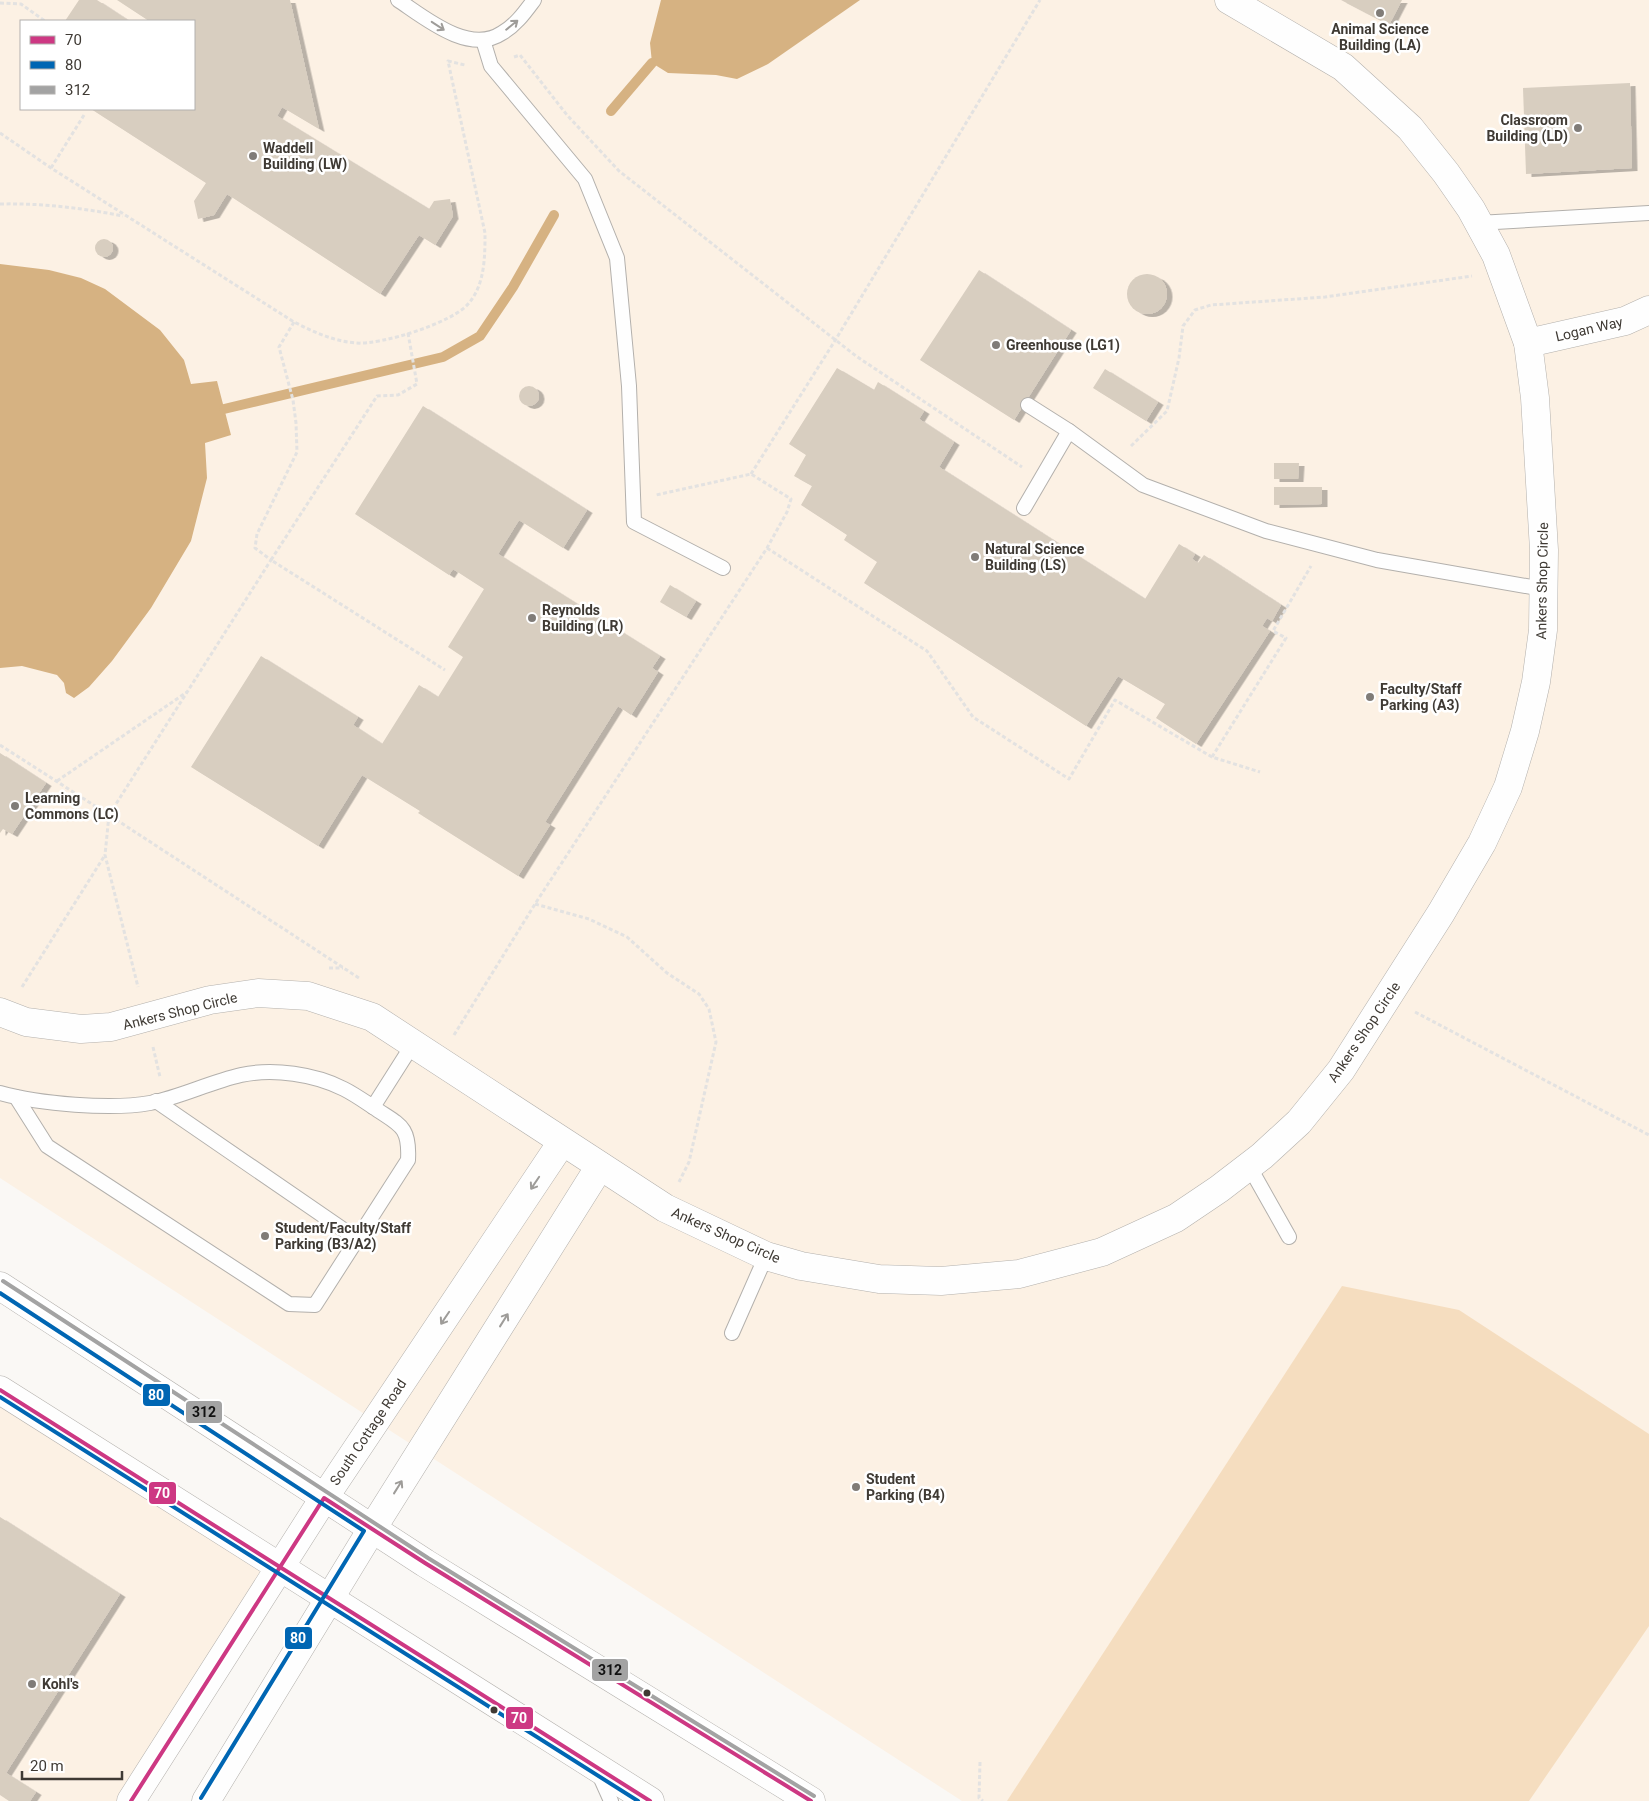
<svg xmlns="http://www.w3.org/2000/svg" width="1649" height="1801" font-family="Roboto,sans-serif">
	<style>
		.built { fill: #fcf1e4; fill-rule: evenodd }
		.green { fill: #f5ddbf }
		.water { fill: #d6b282 }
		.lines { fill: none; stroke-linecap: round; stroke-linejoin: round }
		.stream { stroke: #d6b282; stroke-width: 10 }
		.building { fill: #d8cec0; filter: url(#shadow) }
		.lane-casing { stroke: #b3b0ac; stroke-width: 16 }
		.street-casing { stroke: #b3b0ac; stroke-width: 29 }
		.secondary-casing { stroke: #b3b0ac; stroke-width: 29 }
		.path { stroke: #e3e2e1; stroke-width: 3; stroke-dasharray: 4 2.5; stroke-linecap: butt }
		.lane { stroke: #fefefe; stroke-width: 14 }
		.street { stroke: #fefefe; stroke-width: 28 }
		.secondary { stroke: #fefefe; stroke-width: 28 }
		.bus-1-casing { stroke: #fff; stroke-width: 8 }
		.bus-2-casing { stroke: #fff; stroke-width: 8 }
		.bus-3-casing { stroke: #fff; stroke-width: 8 }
		.bus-1 { stroke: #cd3883; stroke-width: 4 }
		.bus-2 { stroke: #0066b3; stroke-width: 4 }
		.bus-3 { stroke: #a3a3a3; stroke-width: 4 }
		.oneway { stroke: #9e9c99 }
		.poi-dot { fill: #807c78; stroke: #fff; stroke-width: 2 }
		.bus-dot { fill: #3f3a34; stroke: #fff; stroke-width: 2 }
		.labels { text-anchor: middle; stroke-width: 5; stroke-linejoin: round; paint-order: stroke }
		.poi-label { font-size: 14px; font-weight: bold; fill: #3f3a34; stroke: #fff; text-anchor: start }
		.street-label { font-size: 14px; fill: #3f3a34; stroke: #fff }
		.line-badge { stroke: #fff; stroke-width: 2 }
		.badge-label { font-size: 14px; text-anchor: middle; font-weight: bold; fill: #fff }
		.pale-badge-label { font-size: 14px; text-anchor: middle; font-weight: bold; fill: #111 }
	</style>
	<defs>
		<filter id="shadow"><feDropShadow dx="5.5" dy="3" stdDeviation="0" flood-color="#0004"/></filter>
	</defs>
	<rect width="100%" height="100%" fill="#faf8f5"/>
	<!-- built -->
	<g class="built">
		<path d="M0,0H1649V1801H962L0,1178ZM21,21H194V109H21Z"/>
		<path d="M0,1390L280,1567L131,1801H0Z"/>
	</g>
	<!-- green -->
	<path class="green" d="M1342,1286L1459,1310L1649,1434V1626L1529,1801H1007Z"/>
	<!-- water -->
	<g class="water">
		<path d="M661,0H860L768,64L737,79L716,75L668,73L652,63L650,43Z"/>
		<path d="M0,264L49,270L81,278L105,289L160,330L184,360L191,384L217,381L231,435L205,443L207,478L191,541L151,608L112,661L89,687L74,698L66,693L64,683L57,675L22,666L0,668Z"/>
	</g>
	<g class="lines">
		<!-- stream -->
		<g class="stream">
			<path d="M611,111L652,63"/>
			<path d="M224,409L443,357L480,336L513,287L554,215"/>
		</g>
	</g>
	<!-- building -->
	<g class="building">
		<path d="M79,0H97L129,21H65Z"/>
		<path d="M117,0H290L319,129L282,107L277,116L429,209L434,201L450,199L453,216L435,245L419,235L380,294L227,194L214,215L198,219L194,201L206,183L91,109H194V21H149Z"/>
		<path d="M1341,0H1402L1389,25Z"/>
		<path d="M1630,83L1632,168L1526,174L1523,88Z"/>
		<circle cx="104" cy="248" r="9"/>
		<path d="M979,270L1071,330L1014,420L920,360Z"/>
		<circle cx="1147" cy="294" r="20"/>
		<path d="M837,368L874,390L878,382L924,411L919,419L954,442L939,467L1145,599L1179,544L1195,554L1192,559L1198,563L1204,555L1281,605L1272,621L1267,618L1262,626L1270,631L1196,744L1156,718L1165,704L1118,676L1086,726L864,583L877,562L844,540L847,535L801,505L812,486L794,476L806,455L789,444Z"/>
		<path d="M1105,369L1158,402L1146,421L1093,388Z"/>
		<circle cx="529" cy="396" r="10"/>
		<path d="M423,406L587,510L563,548L519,520L498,554L660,656L652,668L658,672L631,715L618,706L545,822L550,825L518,876L418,813L420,811L362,775L318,846L191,767L261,656L358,717L353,725L382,744L419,685L438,697L463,657L448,647L484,589L453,569L449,575L355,514Z"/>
		<path d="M1274,463H1299L1298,479H1274Z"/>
		<path d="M1274,487H1322V504L1274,505Z"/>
		<path d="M670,585L696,601L686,617L660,602Z"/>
		<path d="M0,753L46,783L12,834L3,829L0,833Z"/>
		<path d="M0,1517L120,1594L6,1773L36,1792L30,1801H9L0,1795Z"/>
	</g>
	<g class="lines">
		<!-- lane casing -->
		<g class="lane-casing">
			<g id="lane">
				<path d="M398,0C425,18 469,55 502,33C516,25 525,12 534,0"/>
				<path d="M483,40L491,66L585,179L617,258L629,386L634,522L723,568"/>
				<path d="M1478,223L1649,213"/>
				<path d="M1028,405L1069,431L1143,485L1266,531L1377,560L1543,589"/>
				<path d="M1024,508L1069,431"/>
				<path d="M0,1093C39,1104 111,1110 150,1103C181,1097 210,1082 241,1075C273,1068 315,1074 344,1089C354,1094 364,1101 373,1107L413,1044"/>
				<path d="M16,1097L47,1146L289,1304L315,1305L408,1160C410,1125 399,1125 373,1107"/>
				<path d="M156,1101L357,1239"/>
				<path d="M1249,1166L1289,1237"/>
				<path d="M732,1333L766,1256"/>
				<path d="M598,1772L611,1801"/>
			</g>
		</g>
		<!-- street casing -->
		<g class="street-casing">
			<g id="street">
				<path d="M1528,343L1625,321L1649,310"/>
				<path d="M0,1012L26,1022L81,1029L111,1027L210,1000L258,993L308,996L372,1017L665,1208L766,1256L801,1266L879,1279L941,1281L1019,1274L1102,1252L1176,1218L1219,1189L1262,1156L1299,1122L1341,1070L1441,913L1482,843L1508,787L1525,731L1536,682L1543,630L1544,550L1535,398L1528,343L1496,255L1471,209L1446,173L1410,128L1343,67L1229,0"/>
				<path d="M324,1498L562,1142"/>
				<path d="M372,1529L600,1166"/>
			</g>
		</g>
		<!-- secondary casing -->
		<g class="secondary-casing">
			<g id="secondary">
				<path d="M0,1286L425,1563L811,1801"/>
				<path d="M0,1390L650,1801"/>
				<path d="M131,1801L324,1498"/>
				<path d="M206,1801L372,1529"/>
			</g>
		</g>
		<!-- path -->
		<g class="path">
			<path d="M0,3L21,4L45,21"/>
			<path d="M514,57L520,55L567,115L619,171L856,356L1022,467"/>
			<path d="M0,133L51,168L294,322C314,332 333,341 356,343C381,345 453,323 469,303C485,284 485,256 485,233L448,61L465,65"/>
			<path d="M51,168L84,115"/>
			<path d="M0,204C42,203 82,208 123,216"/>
			<path d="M294,322L279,347L293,400L296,423L297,452L257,534L255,548L271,560L109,815L359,978"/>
			<path d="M408,333L417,384L398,395L377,396L271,560L445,670"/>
			<path d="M1131,446L1167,411L1179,358L1183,326L1195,310L1211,305L1325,297L1472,276"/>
			<path d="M751,474L836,339L1040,0"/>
			<path d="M767,548L927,651L973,717L1069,779L1115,700L1212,757L1260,772"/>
			<path d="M0,745L109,815L105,855L138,987"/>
			<path d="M1212,757L1286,638L1273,631L1311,566"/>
			<path d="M57,781L187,692"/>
			<path d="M535,904L589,919L627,937L667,973L699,994L709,1009L716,1042L689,1162L679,1182"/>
			<path d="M329,968H343"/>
			<path d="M22,987L105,855"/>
			<path d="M1415,1012L1649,1135"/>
			<path d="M454,1035L535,904L767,548L787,512L791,499L751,474L656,495"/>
			<path d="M153,1047L160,1077"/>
			<path d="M980,1762L979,1798L983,1801"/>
		</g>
		<!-- lane -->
		<use href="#lane" class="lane"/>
		<!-- street -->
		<use href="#street" class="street"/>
		<!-- secondary -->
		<use href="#secondary" class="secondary"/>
		<!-- bus-1 casing -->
		<g class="bus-1-casing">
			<g id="bus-1">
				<path d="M0,1390L650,1801"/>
				<path d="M131,1801L324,1498L425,1563L811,1801"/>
			</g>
		</g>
		<!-- bus-2 casing -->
		<g class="bus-2-casing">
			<g id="bus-2">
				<path d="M0,1293L364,1531L201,1798"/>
				<path d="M0,1397L638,1801"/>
			</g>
		</g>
		<!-- bus-3 casing -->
		<g class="bus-3-casing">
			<path id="bus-3" d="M3,1281L428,1558L814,1796"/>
		</g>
		<!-- bus-1 -->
		<use href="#bus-1" class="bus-1"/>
		<!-- bus-2 -->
		<use href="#bus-2" class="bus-2"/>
		<!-- bus-3 -->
		<use href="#bus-3" class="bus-3"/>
	</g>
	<!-- one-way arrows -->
	<defs><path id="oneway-shaft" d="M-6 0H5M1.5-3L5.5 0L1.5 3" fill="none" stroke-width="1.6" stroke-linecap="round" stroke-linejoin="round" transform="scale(1.25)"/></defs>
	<g class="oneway">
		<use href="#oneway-shaft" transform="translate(512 25) rotate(-39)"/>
		<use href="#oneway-shaft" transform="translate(438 26) rotate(33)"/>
		<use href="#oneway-shaft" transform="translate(535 1183) rotate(124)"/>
		<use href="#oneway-shaft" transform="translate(445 1318) rotate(124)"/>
		<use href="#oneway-shaft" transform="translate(504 1320) rotate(-58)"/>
		<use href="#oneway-shaft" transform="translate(398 1487) rotate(-58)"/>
	</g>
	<!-- markers -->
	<g class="poi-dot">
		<circle cx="1380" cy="13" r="5"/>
		<circle cx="1578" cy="128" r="5"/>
		<circle cx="253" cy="156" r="5"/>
		<circle cx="996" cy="345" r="5"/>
		<circle cx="975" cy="557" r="5"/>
		<circle cx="532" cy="618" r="5"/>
		<circle cx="1370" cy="697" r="5"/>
		<circle cx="15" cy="806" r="5"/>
		<circle cx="265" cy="1236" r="5"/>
		<circle cx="856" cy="1487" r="5"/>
		<circle cx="32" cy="1684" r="5"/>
	</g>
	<g class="bus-dot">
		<circle cx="647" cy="1693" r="4.5"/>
		<circle cx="494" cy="1710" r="4.5"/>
	</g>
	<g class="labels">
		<!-- poi labels -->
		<g class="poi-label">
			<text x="1380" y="34" text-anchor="middle">Animal Science<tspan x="1380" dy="16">Building (LA)</tspan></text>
			<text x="1568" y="125" text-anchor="end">Classroom<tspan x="1568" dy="16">Building (LD)</tspan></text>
			<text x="263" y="153">Waddell<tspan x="263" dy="16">Building (LW)</tspan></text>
			<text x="1006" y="350">Greenhouse (LG1)</text>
			<text x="985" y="554">Natural Science<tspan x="985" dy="16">Building (LS)</tspan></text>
			<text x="542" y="615">Reynolds<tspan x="542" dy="16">Building (LR)</tspan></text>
			<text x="1380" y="694">Faculty/Staff<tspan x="1380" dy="16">Parking (A3)</tspan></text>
			<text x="25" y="803">Learning<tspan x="25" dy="16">Commons (LC)</tspan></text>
			<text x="275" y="1233">Student/Faculty/Staff<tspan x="275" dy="16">Parking (B3/A2)</tspan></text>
			<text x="866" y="1484">Student<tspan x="866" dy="16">Parking (B4)</tspan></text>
			<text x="42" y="1689">Kohl's</text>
		</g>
		<!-- street labels -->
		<g class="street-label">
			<text transform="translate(1589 329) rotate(-13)" y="5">Logan Way</text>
			<text transform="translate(1542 581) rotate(-89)" y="5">Ankers Shop Circle</text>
			<text transform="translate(180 1011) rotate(-14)" y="5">Ankers Shop Circle</text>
			<text transform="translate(1364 1032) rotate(-56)" y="5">Ankers Shop Circle</text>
			<text transform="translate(726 1235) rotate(24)" y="5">Ankers Shop Circle</text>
			<text transform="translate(368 1432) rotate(-56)" y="5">South Cottage Road</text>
		</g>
	</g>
	<g class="line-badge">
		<rect x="142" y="1383" width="29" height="24" rx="5" fill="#0066b3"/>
		<rect x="185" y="1400" width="38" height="24" rx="5" fill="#a3a3a3"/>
		<rect x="148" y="1481" width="29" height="24" rx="5" fill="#cd3883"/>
		<rect x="284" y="1626" width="29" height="24" rx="5" fill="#0066b3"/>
		<rect x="591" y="1658" width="38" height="24" rx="5" fill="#a3a3a3"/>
		<rect x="505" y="1706" width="29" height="24" rx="5" fill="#cd3883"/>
	</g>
	<g class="badge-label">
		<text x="156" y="1400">80</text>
		<text x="162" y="1498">70</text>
		<text x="298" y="1643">80</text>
		<text x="519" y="1723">70</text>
	</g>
	<g class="pale-badge-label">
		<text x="204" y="1417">312</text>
		<text x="610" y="1675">312</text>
	</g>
	<!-- legend -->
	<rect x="20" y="20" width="175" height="90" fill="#ffffff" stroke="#b2b0ae"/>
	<rect x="30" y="36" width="25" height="8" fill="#cd3883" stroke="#b2b0ae"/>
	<text x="65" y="45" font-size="15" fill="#3f3a34">70</text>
	<rect x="30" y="61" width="25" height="8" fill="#0066b3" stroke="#b2b0ae"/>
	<text x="65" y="70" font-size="15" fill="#3f3a34">80</text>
	<rect x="30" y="86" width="25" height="8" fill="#a3a3a3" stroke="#b2b0ae"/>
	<text x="65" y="95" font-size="15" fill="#3f3a34">312</text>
	<!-- scale -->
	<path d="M22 1771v8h100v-8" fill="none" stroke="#3f3a34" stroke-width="2.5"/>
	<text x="30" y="1771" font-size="15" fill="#3f3a34" stroke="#ffffff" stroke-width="4" paint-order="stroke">20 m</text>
</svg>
